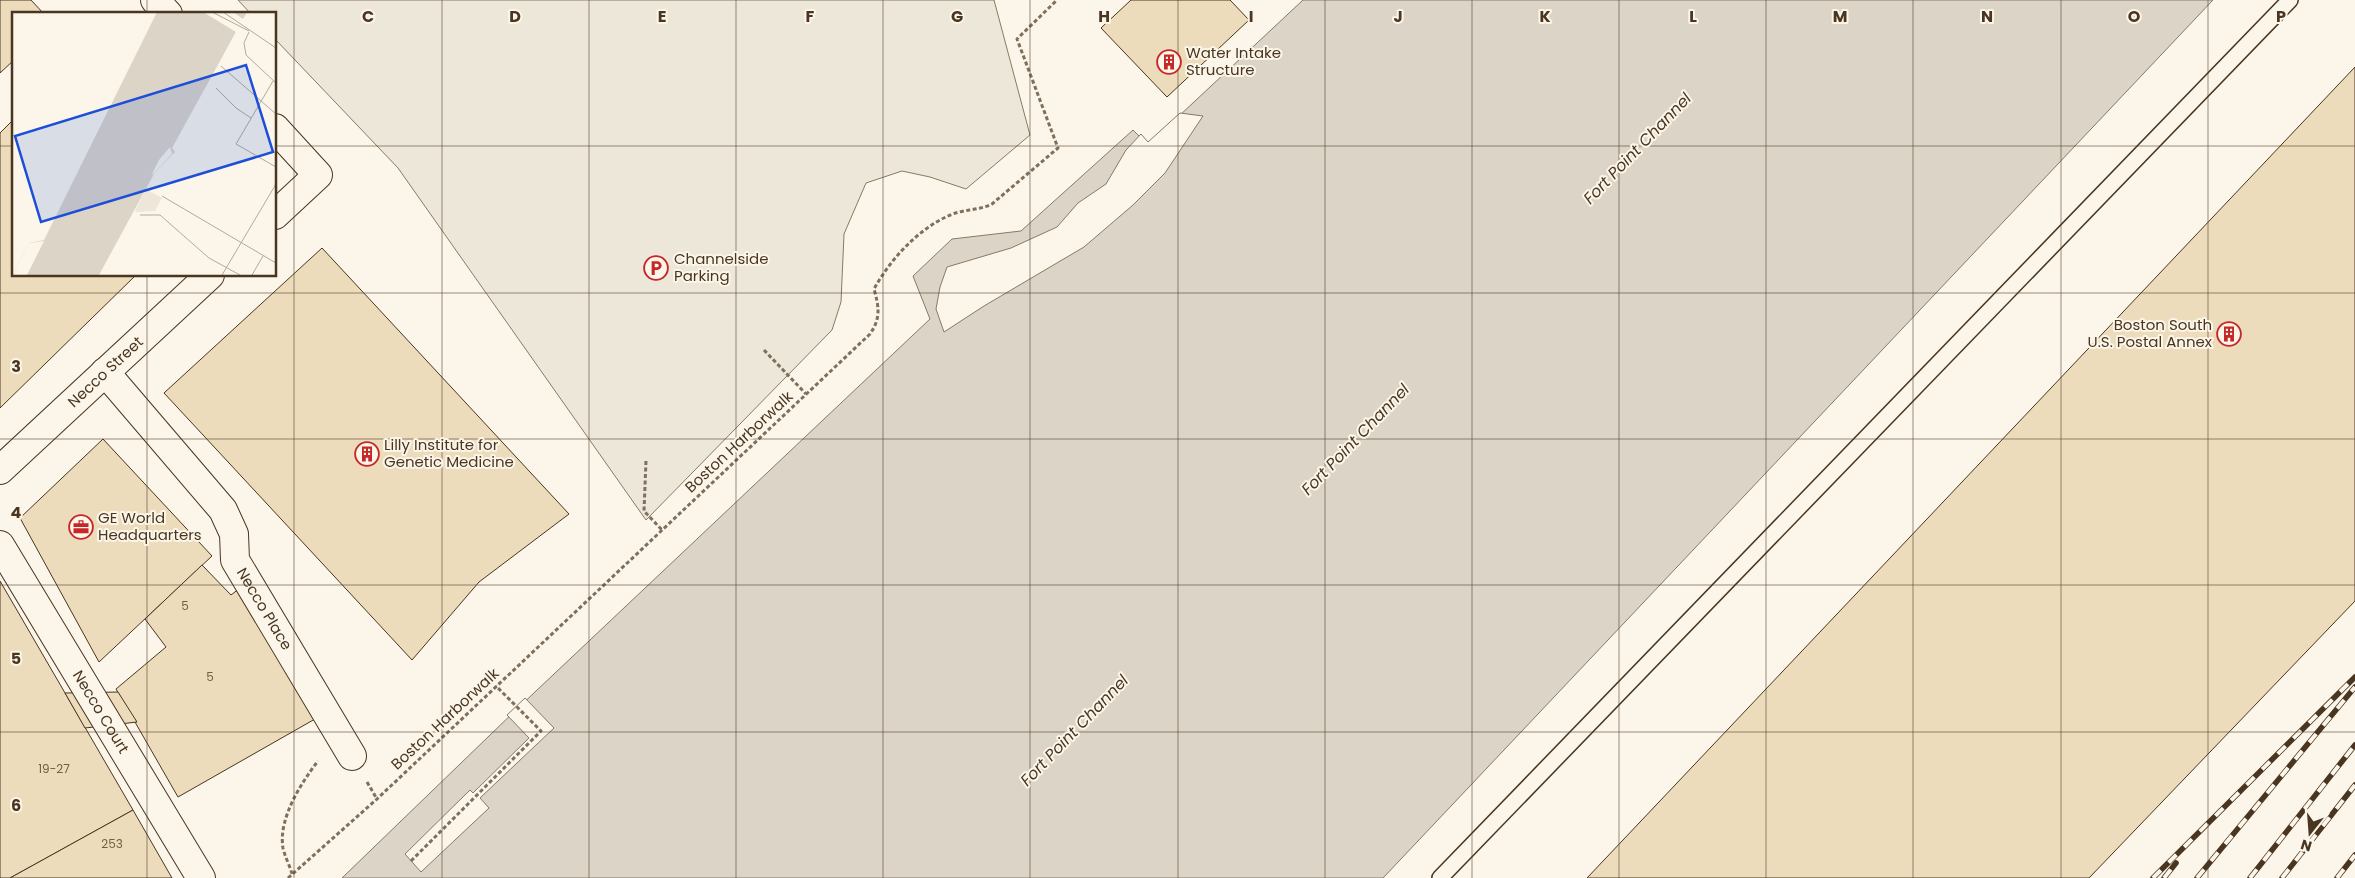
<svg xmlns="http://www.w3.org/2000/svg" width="2355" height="878" font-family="Poppins,sans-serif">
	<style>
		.parking { fill: #ede7d9; stroke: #887966 }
		.water { fill: #dcd4c6; stroke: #887966 }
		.pier { fill: #fbf6e9; stroke: #887966 }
		.building { fill: #ecdcbc; stroke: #4a3520 }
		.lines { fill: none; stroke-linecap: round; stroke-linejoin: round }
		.lane-casing { stroke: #4a3520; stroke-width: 18 }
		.street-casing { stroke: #4a3520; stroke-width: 30 }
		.path { stroke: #7f6f5c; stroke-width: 3; stroke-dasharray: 4 2.5; stroke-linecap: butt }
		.lane { stroke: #fbf6e9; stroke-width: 15 }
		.street { stroke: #fbf6e9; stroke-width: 28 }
		.rail-casing { stroke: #4a3520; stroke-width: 5.5 }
		.rail { stroke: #fbf6e9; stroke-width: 4; stroke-dasharray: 11; stroke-linecap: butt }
		.grid { fill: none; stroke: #4a3520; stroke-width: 1; stroke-opacity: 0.55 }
		.labels { text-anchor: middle; stroke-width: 4; stroke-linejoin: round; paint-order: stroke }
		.number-label { font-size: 12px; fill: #725f47 }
		.poi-label { font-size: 15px; fill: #4a3520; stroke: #fbf6e9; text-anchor: start }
		.street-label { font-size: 15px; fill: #4a3520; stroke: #fbf6e9 }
		.water-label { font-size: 16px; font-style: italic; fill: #4a3520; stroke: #fbf6e9 }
		.inset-road { fill: none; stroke: #b4a999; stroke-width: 1 }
		.view { fill: #1d4ed8; fill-opacity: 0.15; stroke: #1d4ed8; stroke-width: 2.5 }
		.inset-edge { fill: none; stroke: #4a3520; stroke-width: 2.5 }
		.grid-label { font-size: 16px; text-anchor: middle; font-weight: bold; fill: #4a3520; stroke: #fbf6e9; stroke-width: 4; stroke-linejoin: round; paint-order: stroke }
	</style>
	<rect width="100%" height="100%" fill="#fbf6e9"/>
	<!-- parking -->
	<path class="parking" d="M238,0H994L1030,135L966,189L930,177L902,171L866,183L844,234L841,302L832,330L646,520L398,168L275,39V14H251Z"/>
	<!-- water -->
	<path class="water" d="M1303,0H2213L1383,878H342L518,708L930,319L913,276L952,239L1021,231L1133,130L1148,145Z"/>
	<!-- pier -->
	<g class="pier">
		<path d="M1180,113L1203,116L1165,173L1133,205L1084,247L984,306L944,332L936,309L940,287L947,267L1011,248L1057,227L1078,203L1106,184L1126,150L1141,134L1148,142Z"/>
		<path d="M525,698L554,728L480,798L489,808L421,872L405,854L470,790L473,793L529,738L507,715Z"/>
	</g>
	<!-- building -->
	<g class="building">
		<path d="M0,0H31L44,14H14V60L0,73Z"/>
		<path d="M1131,0H1230L1249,20L1167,97L1101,28Z"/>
		<path d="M2355,67V601L2089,878H1587Z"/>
		<path d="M14,119V275H136L0,408V133Z"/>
		<path d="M322,248L569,514L479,582L412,660L164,393Z"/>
		<path d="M103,439L212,556L99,662L20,518Z"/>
		<path d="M202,565L231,595L240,588L315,719L178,797L116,689L166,647L145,619Z"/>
		<path d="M0,581L133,810L10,878H0Z"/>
		<path d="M118,692L137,722L85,728L65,693Z"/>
		<path d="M133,810L172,878H10Z"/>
	</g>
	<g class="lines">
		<!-- lane casing -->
		<g class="lane-casing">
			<path id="lane" d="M1440,878L2290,0"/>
		</g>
		<!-- street casing -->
		<g class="street-casing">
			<g id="street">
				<path d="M155,0L168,14"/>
				<path d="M275,128L318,175L275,215"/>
				<path id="s1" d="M105,372L223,510L234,534L235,560L352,756"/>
				<path id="s2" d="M0,470L210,275"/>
				<path id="s3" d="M0,545L201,878"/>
			</g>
		</g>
		<!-- path -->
		<g class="path">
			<path d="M764,350L806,394"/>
			<path d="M646,461L644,511L662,530"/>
			<path d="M367,782L377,799"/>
			<path d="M411,861L541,731L496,686"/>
			<path d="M292,874C290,866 285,857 283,848C278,819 301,783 318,761"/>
			<path d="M288,878L377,799L870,334C881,318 879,307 874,289C890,260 917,230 948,216C962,209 978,211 992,204L1058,148L1017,39L1057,0"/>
		</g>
		<!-- lane -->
		<use href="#lane" class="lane"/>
		<!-- street -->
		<use href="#street" class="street"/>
		<!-- rail casing -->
		<g class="rail-casing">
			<g id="rail">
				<path d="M2153,878L2355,677"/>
				<path d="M2164,878L2176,863"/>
				<path d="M2197,878L2355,687"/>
				<path d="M2250,878L2355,745"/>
				<path d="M2282,878L2355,785"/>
				<path d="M2337,878L2355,855"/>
			</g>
		</g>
		<!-- rail -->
		<use href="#rail" class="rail"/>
	</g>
	<!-- grid -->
	<path class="grid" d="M147,0V14M294,0V878M442,0V878M589,0V878M736,0V878M883,0V878M1030,0V878M1178,0V878M1325,0V878M1472,0V878M1619,0V878M1766,0V878M1913,0V878M2061,0V878M2208,0V878M0,146H14M275,146H2355M147,275V878M0,293H2355M0,439H2355M0,585H2355M0,732H2355"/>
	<!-- icons -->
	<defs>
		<g id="building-ring" transform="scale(1.25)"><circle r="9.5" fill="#fbf6e9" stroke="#c62828" stroke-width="1.5"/><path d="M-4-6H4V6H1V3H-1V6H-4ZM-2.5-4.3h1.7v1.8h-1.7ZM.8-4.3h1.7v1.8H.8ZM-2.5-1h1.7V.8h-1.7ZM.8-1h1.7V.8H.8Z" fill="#c62828"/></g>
		<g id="parking-ring" transform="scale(1.25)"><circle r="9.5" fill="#fbf6e9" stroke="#c62828" stroke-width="1.5"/><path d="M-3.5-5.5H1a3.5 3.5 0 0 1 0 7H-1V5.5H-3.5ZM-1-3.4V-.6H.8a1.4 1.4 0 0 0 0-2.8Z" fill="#c62828"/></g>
		<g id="office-ring" transform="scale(1.25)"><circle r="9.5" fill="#fbf6e9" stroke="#c62828" stroke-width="1.5"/><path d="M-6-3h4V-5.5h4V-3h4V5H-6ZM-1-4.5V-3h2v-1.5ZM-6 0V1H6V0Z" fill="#c62828"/></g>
	</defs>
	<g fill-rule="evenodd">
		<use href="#building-ring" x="1169" y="62"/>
		<use href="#parking-ring" x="656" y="268"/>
		<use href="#building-ring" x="2229" y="334"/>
		<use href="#building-ring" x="367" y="454"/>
		<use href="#office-ring" x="81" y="527"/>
	</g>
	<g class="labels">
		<!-- number labels -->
		<g class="number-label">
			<text x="185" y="610">5</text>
			<text x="210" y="681">5</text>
			<text x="54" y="773">19-27</text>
			<text x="112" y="848">253</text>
		</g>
		<!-- poi labels -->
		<g class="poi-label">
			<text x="1186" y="58">Water Intake<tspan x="1186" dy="17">Structure</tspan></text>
			<text x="674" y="264">Channelside<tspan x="674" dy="17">Parking</tspan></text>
			<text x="2212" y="330" text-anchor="end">Boston South<tspan x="2212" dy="17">U.S. Postal Annex</tspan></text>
			<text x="384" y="450">Lilly Institute for<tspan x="384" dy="17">Genetic Medicine</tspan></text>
			<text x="98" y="523">GE World<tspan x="98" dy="17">Headquarters</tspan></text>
		</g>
		<!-- street labels -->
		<g class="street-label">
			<text dy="5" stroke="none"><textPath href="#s2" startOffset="144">Necco Street</textPath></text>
			<text transform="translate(739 442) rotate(-43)" y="5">Boston Harborwalk</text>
			<text dy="5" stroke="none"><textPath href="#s1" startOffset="291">Necco Place</textPath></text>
			<text dy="5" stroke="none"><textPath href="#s3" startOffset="195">Necco Court</textPath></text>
			<text transform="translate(445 719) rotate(-43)" y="5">Boston Harborwalk</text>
		</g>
		<!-- water labels -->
		<g class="water-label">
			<text transform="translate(1637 148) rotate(-46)" y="6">Fort Point Channel</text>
			<text transform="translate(1355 439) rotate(-46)" y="6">Fort Point Channel</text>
			<text transform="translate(1074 730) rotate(-46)" y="6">Fort Point Channel</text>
		</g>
	</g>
	<!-- overview -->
	<g transform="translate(12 12)">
		<rect width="264" height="264" fill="#fbf6e9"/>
		<path d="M134,177L150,186L143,199L125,200L123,199Z" fill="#ede6d9"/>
		<path d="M145,0H235L160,136L163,140L143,160L87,263H1L17,231L32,228Z" fill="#dcd4c6"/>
		<path d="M191,0H221L231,7L238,0L215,43L212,42L224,20ZM158,135L160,142L139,164L147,148ZM32,229L15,263H1L17,231Z" fill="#fbf6e9"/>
		<path class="inset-road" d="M200,0L237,19M211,0L264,36M237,20L232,31L234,43L264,71M209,54L264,102M261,69L224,132L264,155M204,76L224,96L239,106M150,184L264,251M128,203H148L197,246L228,263M210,263L264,172M240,263L251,244"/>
		<path class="view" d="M234,53L261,140L29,210L3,124Z"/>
		<rect width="264" height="264" class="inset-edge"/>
	</g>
	<g class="grid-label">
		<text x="368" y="22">C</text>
		<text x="515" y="22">D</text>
		<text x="662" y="22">E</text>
		<text x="810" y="22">F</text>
		<text x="957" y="22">G</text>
		<text x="1104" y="22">H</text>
		<text x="1251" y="22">I</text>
		<text x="1398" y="22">J</text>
		<text x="1545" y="22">K</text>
		<text x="1693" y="22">L</text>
		<text x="1840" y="22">M</text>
		<text x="1987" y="22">N</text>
		<text x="2134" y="22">O</text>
		<text x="2281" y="22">P</text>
		<text x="16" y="372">3</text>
		<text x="16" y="518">4</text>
		<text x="16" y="664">5</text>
		<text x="16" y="811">6</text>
	</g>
	<!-- north arrow -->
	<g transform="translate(2310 833) rotate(197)" stroke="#fbf6e9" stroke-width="4" paint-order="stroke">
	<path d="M0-4L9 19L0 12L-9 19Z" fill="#4a3520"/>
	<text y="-8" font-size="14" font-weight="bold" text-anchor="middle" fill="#4a3520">N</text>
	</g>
</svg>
